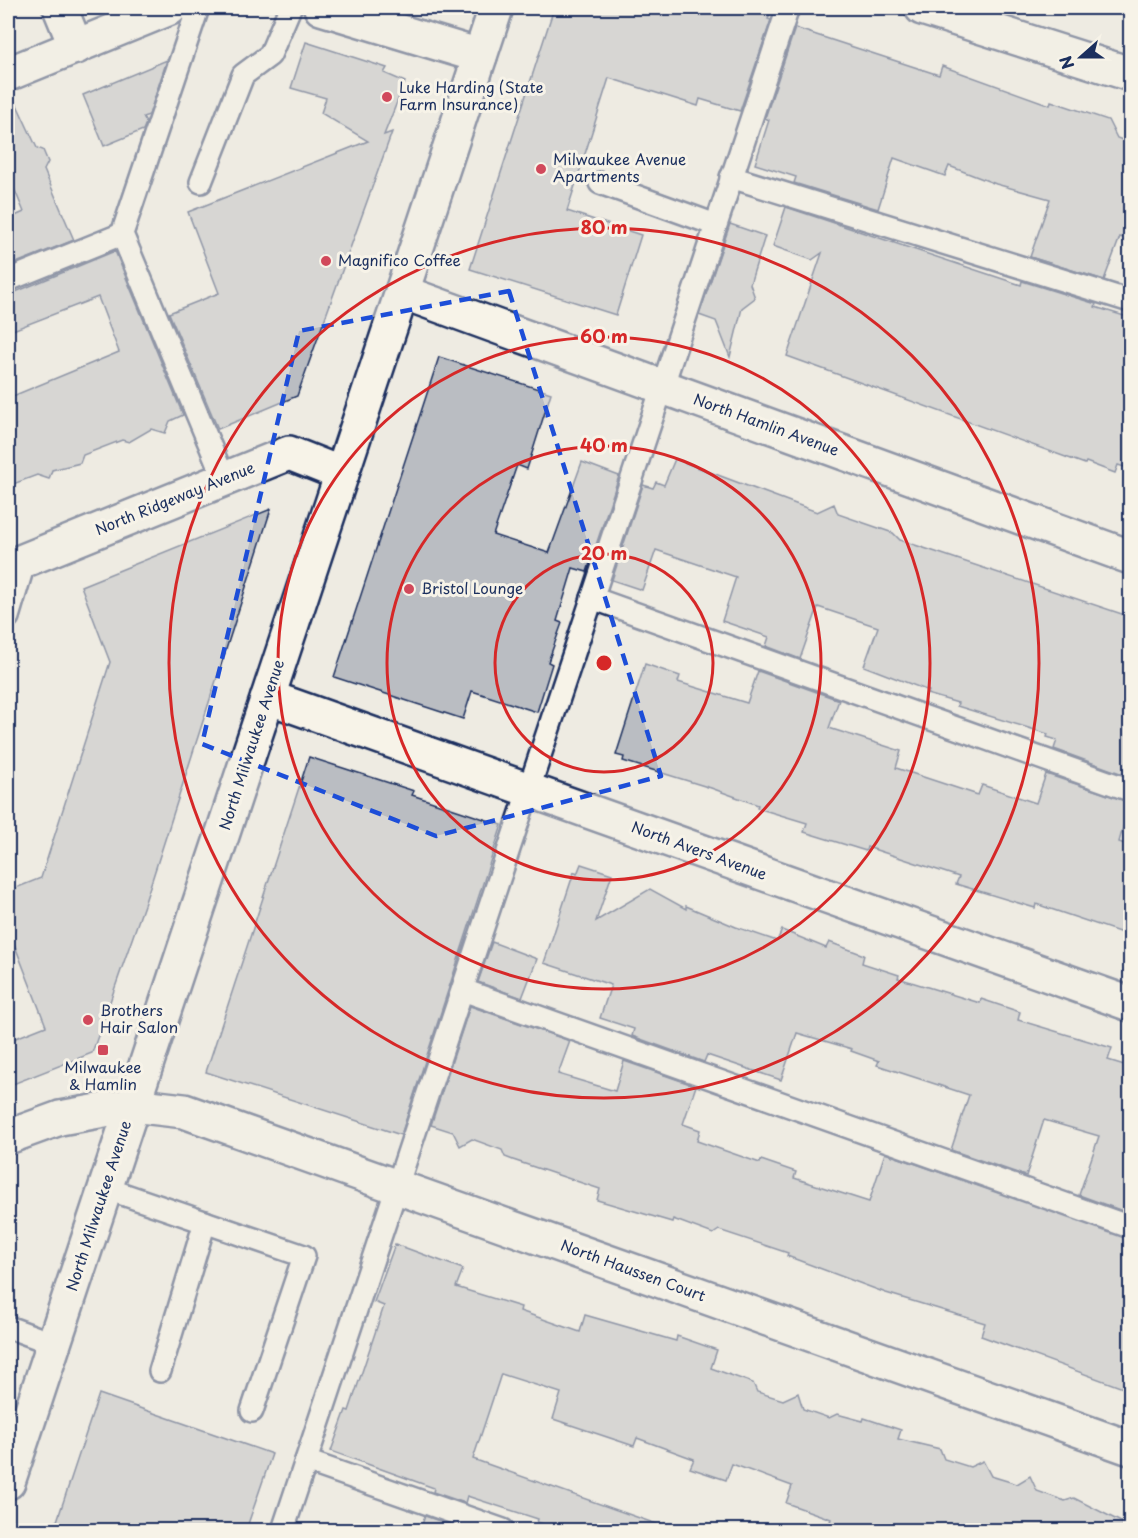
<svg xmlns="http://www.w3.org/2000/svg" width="1138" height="1538" font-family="'Playpen Sans',sans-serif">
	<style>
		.building { fill: #babdc2; stroke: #1b2f5e; stroke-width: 1.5 }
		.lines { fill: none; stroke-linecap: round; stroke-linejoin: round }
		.lane-casing { stroke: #1b2f5e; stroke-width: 26 }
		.street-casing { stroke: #1b2f5e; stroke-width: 38 }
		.secondary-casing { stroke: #1b2f5e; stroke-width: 38 }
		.lane { stroke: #f7f3e8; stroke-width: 21 }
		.street { stroke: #f7f3e8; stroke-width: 33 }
		.secondary { stroke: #f7f3e8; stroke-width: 33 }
		.marked { fill: none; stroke: #1d4ed8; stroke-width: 4.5; stroke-dasharray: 12 8; stroke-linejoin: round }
		.ring { fill: none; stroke: #d62828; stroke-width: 3 }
		.poi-dot { fill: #d1495b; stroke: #f7f3e8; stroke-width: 2 }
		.labels { text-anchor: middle; stroke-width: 6; stroke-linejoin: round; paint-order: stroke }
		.poi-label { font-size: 15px; fill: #1b2f5e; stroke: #f7f3e8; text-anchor: start }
		.street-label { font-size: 15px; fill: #1b2f5e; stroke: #f7f3e8 }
		.centre { fill: #d62828; stroke: #f7f3e8; stroke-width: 3 }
		.ring-label { font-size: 18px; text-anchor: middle; font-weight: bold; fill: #d62828; stroke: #f7f3e8; stroke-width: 6; stroke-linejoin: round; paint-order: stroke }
	</style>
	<rect width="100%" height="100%" fill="#eeebe2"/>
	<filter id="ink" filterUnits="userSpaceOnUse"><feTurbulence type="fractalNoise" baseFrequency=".0167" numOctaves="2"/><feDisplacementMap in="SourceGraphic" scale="12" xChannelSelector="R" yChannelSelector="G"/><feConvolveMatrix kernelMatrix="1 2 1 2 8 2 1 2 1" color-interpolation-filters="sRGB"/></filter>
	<g filter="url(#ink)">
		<!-- building -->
		<g class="building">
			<path d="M554,8H772L768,19L771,20L740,111L700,99L698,106L609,78L567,211L641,235L616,315L470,269Z"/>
			<path d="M795,28L939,75L942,66L1050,105L1051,101L1108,120L1117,138L1131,143V240L1120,237L1104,280L1030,257L1050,199L996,184L949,166L945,176L894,158L878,209L794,183L796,177L755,164L769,120L765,118Z"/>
			<path d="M306,42L387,68L384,73L405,82L384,135L392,132L297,396L218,429L169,313L219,293L188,212L368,141L321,113L326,98L291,88Z"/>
			<path d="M167,60L149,115L143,117L146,123L143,130L104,146L83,95Z"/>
			<path d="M8,92H11L37,148L43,150L48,162L44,170L74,240L11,265L8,256V219L24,212L8,174Z"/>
			<path d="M786,207L1021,285L1022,281L1096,304L1095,307L1131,318V341L1123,364L1131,367V469L1118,465L1115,473L1086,462L1085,464L787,356L822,253L812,260L773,246Z"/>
			<path d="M730,224L765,236L750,284L755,298L742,308L730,357L716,321L699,315Z"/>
			<path d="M115,251L183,415L170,421L165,433L151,429L129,442L122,440L83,455L80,463L52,470L49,479L37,475L8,486V398L119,352L98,297L8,332V295Z"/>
			<path d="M439,357L551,393L527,469L517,465L493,535L549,553L582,462L619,476L587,572L573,568L557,621L562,623L548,662L552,664L537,712L472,691L463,719L334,677Z"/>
			<path d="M675,459L817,512L834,504L838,514L893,533L900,540L1131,617V777L1054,749L1057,740L1047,737L1048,734L957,706L958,703L927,694L929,691L864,666L878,627L818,607L800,659L766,646L769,637L722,621L736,577L656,550L642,590L612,580L643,485L653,488L656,482L664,485Z"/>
			<path d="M271,509L145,902L92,1053L8,1086V1041L46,1026L8,928V891L41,878L110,662L81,586Z"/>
			<path d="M645,664L680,676L678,682L747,703L758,671L839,700L829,728L901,751L896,768L978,795L982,785L1036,803L1046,774L1130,802L1119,842L1131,846V936L1036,904L1035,908L956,884L959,877L867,847L866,851L804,832L807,823L757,808L758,805L711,788L623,761L624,757L616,755Z"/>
			<path d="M309,757L414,791L412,795L502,825L401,1135L206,1072Z"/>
			<path d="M581,864L612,874L596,921L650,889L686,909V906L736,927L777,941L782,930L826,948L829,942L864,955L862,963L899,975L898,978L980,1003L981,999L1020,1012L1018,1020L1112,1048L1108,1060L1131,1067V1214L1079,1195L1099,1136L1044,1120L1026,1176L951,1150L969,1095L877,1065L879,1061L851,1051L852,1049L797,1033L781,1080L707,1055L704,1062L632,1036L634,1029L600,1018L611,985L544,963L574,872L577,874Z"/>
			<path d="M492,942L537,959L522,998L478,982Z"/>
			<path d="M470,1006L570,1041L558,1074L615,1091L624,1061L696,1086L683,1124L700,1130L697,1141L760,1163L761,1160L796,1172L794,1178L869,1202L885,1153L1131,1239V1391L981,1336L985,1323L886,1293L787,1256L788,1253L719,1230L713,1234L673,1219L672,1222L597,1200L600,1189L513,1160L505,1157L502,1150L472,1139L460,1146L453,1132L431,1125Z"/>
			<path d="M395,1244L463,1269L456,1287L521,1307L520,1311L580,1332L585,1315L676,1341L677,1336L717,1350L711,1368L753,1383L757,1392L783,1400L798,1393L803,1409L829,1418L837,1414L863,1421L864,1418L901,1430L898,1439L940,1449L944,1459L970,1467L983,1461L991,1476L1017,1484L1030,1476L1037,1491L1065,1501L1074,1498L1131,1527V1530H827L831,1519L786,1503L792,1486L732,1464L726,1480L690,1468L694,1459L637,1438L634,1446L553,1419L561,1393L501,1374L473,1459L662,1526L661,1530H562L537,1522L538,1519L467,1496L465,1503L433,1492L434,1488L331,1451L346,1410L349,1411L384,1306L374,1302Z"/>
			<path d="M99,1394L272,1454L246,1530H54Z"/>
			<path d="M425,1516L457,1527L456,1530H420Z"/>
		</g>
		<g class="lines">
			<!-- lane casing -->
			<g class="lane-casing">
				<g id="lane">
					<path d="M198,8L122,234L224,479"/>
					<path d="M731,177L1130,301"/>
					<path d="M201,182L243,75L270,55L290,8"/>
					<path d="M600,183L716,225"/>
					<path d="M8,280L122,234"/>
					<path d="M592,598L1130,790"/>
					<path d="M8,617L25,560"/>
					<path d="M463,990L1130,1227"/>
					<path d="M105,1188L304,1256L252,1411"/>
					<path d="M8,1327L54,1344"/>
					<path d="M160,1371L205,1222"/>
					<path d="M306,1461L503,1530"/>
					<path d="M283,1530L788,8"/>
				</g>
			</g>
			<!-- street casing -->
			<g class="street-casing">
				<g id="street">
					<path d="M60,8L76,47"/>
					<path d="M321,8L480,56"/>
					<path d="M922,8L1130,74"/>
					<path d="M8,74L170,8"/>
					<path d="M402,292L1130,557"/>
					<path d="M8,567L289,453L342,474"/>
					<path d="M268,697L1130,1004"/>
					<path d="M8,1137L60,1118L132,1105L184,1111L1130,1448"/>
				</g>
			</g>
			<!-- secondary casing -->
			<g class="secondary-casing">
				<path id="secondary" d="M8,1482L496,8"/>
			</g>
			<!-- lane -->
			<use href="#lane" class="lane"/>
			<!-- street -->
			<use href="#street" class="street"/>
			<!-- secondary -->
			<use href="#secondary" class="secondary"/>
		</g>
	</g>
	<!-- marked area -->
	<path d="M0 0H1138V1538H0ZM509,291L661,776L436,836L202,744L299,331Z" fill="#eeebe2" fill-opacity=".55" fill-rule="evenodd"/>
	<path class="marked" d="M509,291L661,776L436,836L202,744L299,331Z"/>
	<!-- distance rings -->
	<g class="ring">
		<circle cx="604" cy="663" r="109"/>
		<circle cx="604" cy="663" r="217"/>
		<circle cx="604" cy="663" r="326"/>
		<circle cx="604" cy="663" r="435"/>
	</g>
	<!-- markers -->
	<g class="poi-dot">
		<circle cx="387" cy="97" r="6"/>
		<circle cx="541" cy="169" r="6"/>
		<circle cx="326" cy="261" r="6"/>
		<circle cx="409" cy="589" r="6"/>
		<circle cx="88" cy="1020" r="6"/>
		<rect x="97" y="1044" width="12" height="12" rx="3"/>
	</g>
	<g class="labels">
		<!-- poi labels -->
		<g class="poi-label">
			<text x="399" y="93">Luke Harding (State<tspan x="399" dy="17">Farm Insurance)</tspan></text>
			<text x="553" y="165">Milwaukee Avenue<tspan x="553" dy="17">Apartments</tspan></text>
			<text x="338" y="266">Magnifico Coffee</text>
			<text x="421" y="594">Bristol Lounge</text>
			<text x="100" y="1016">Brothers<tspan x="100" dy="17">Hair Salon</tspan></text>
			<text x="103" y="1073" text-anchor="middle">Milwaukee<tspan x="103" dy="17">&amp; Hamlin</tspan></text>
		</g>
		<!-- street labels -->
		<g class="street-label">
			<text transform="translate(766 425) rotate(20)" y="5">North Hamlin Avenue</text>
			<text transform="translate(175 499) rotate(-22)" y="5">North Ridgeway Avenue</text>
			<text transform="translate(252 745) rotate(-72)" y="5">North Milwaukee Avenue</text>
			<text transform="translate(699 851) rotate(20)" y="5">North Avers Avenue</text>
			<text transform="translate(99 1206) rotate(-72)" y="5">North Milwaukee Avenue</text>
			<text transform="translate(633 1271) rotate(20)" y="5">North Haussen Court</text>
		</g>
	</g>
	<circle cx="604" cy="663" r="9" class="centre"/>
	<g class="ring-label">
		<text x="604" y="234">80 m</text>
		<text x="604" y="343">60 m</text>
		<text x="604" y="452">40 m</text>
		<text x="604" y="560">20 m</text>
	</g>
	<!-- margin -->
	<rect width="1138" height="1538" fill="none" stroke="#f7f3e8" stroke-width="30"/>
	<rect x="15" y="15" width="1108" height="1508" fill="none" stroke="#1b2f5e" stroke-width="2" filter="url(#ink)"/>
	<!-- north arrow -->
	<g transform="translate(1081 57) rotate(249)" stroke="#f7f3e8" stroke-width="4.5" paint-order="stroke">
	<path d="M0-4.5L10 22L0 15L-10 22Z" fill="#1b2f5e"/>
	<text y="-9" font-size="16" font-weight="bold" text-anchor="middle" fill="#1b2f5e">N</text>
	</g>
</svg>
